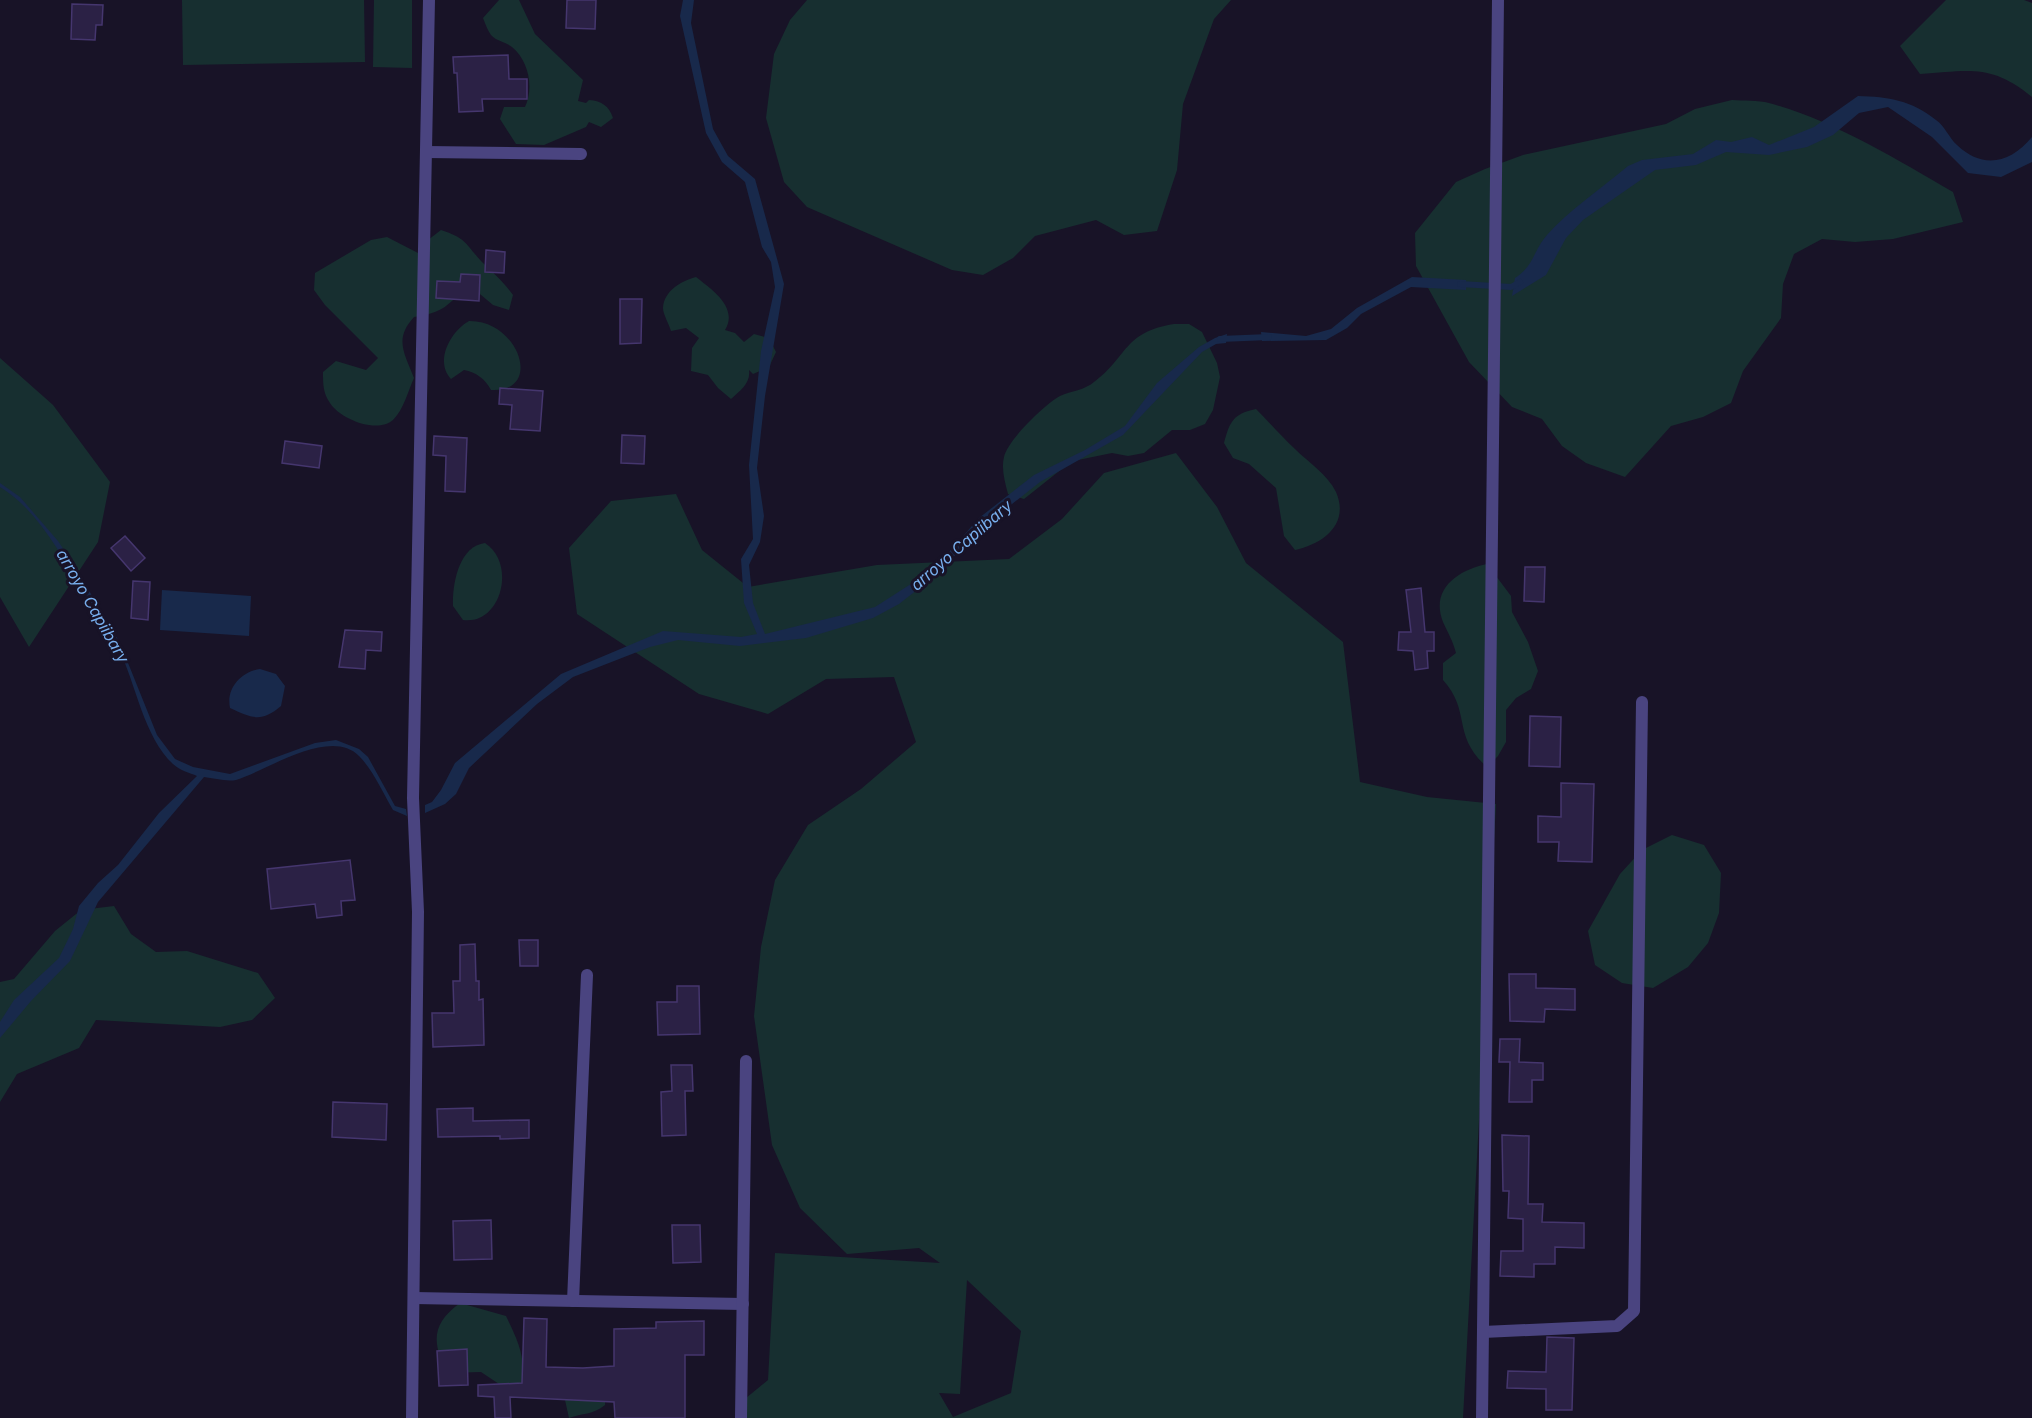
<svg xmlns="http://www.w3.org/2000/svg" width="2032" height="1418" font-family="Inter,sans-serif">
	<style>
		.green { fill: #172f30; fill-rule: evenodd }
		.water { fill: #18294b }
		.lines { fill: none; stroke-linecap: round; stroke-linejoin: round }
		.stream { stroke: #18294b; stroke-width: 6 }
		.building { fill: #2b2145; stroke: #45366e; stroke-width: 1.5 }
		.street { stroke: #4a4480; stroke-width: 12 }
		.labels { text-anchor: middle; stroke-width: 6; stroke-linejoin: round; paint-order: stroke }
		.water-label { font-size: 16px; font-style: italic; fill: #78afee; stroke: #181327 }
	</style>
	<rect width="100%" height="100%" fill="#181327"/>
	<!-- green -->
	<g class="green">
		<path d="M182,0H364L365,62L183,65Z"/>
		<path d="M374,0H412V68L373,67Z"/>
		<path d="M499,0H519L535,34L583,80L578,101L586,103L589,100C602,101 609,106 613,118L601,127L589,122L586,127L544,145L516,144L500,119L504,107H525C534,88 529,61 512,47C506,42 496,41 491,35C488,31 485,23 483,18Z"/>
		<path d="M807,0H1231L1214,19L1183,104L1177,170L1157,231L1124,235L1096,220L1035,236L1013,258L983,275L952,270L807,207L784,182L766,118L774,54L790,20Z"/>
		<path d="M1946,0H2024L2032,3V97C1991,63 1968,71 1920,74L1900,46Z"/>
		<path d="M1732,100C1744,101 1758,100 1769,103C1830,119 1898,160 1953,192L1963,222L1893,239L1855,242L1822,239L1794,254L1783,284L1781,318L1743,371L1731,403L1703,417L1671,426L1625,477L1586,463L1562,446L1542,419L1512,407L1469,362L1416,266L1415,233L1456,182L1485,169L1523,155L1666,124L1695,109Z"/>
		<path d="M441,230C468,239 465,244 482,262C493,273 504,282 513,295L509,310L493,305L468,284C449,305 443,313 414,317C394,339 404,352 414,378C408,391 404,409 393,420C377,434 340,419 330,403C323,393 323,384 323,372L336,361L366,370L378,358L325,305L314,290L315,273L371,240L387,237L418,253L428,240Z"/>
		<path d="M696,277C711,289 739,307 725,330L735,333L744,342L754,334L769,338L776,352L769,367L753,374L749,370C751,383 740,391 731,399L718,388L708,375L691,371L692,348L699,338L686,328L671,331C669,324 663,314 663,308C664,290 682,281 696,277Z"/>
		<path d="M469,321C519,320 544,393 491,390C485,379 476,372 464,370L451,379C434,361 451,331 469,321Z"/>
		<path d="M1174,324H1189L1202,332L1217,363L1220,377L1213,410L1205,424L1190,430H1172L1144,453L1128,456L1112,453L1078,460L1063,468L1024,499L1008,494C1005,482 1001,469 1004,457C1008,440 1044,405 1060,396C1071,391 1085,390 1094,382C1128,357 1123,332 1174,324Z"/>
		<path d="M0,358L53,405L110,482L98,542L29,647L0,597Z"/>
		<path d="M1256,409C1269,422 1281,436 1295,449C1308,462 1328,475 1336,492C1350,524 1323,544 1295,550L1284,536L1276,488L1249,464L1233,458L1224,443C1230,421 1233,414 1256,409Z"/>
		<path d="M1176,453L1217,507L1246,563L1343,642L1360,782L1427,797L1496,804L1463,1418H741L740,1403L768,1380L775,1253L940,1263L919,1248L847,1254L800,1208L772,1145L754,1016L761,947L775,880L808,825L861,789L916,742L894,677L826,679L768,714L699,694L577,614L569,548L611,501L676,494L702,550L748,587L877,565L1009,559L1062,519L1104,473ZM967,1280L1021,1331L1011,1393L953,1417L939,1393L960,1394Z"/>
		<path d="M485,543C517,564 501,625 463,620L453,606C452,584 459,546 485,543Z"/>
		<path d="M1487,564L1511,596L1512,612L1528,642L1538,671L1531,689L1516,698L1506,710V742L1498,756L1487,767C1451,735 1472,712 1443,680V663L1456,653C1453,641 1448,633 1443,622C1430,589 1458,570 1487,564Z"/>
		<path d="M1672,835L1704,845L1721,873L1719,913L1708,943L1688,967L1653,988L1622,983L1595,965L1588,931L1620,874L1642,850Z"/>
		<path d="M114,906L131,934L156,952L187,951L258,973L275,998L252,1020L220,1027L96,1020L79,1048L17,1074L0,1102V982L14,979L55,931L81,910Z"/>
		<path d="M460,1303L506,1316C517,1339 526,1356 522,1382L508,1390L481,1372L447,1373C432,1343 431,1324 460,1303Z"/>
		<path d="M577,1388L605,1398V1405C593,1415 582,1413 569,1418L565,1400Z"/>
	</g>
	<!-- water -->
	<g class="water">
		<path d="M683,0H694L691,23L713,129L728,156L755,179L784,284L765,396L757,468L764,516L760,542L749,565L753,603L765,634L875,607L914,582L949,552L979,518L1034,475L1085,450L1125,426L1157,383L1199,347L1215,338L1227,334L1226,343L1216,344L1202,352L1123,435L1040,482L988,523L931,579L899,604L873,618L806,638L740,646L678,640L650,647L573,677L537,704L469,768L456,794L445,804L425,813V805L432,802L441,790L455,763L561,674L663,631L741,637L757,634L744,603L741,559L753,539L749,465L761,351L775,287L771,262L762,247L745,182L722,162L706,133L680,16Z"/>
		<path d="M1858,96C1889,97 1911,100 1936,120C1945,126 1949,138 1957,145C1982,169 2010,164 2032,137V162L2001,177L1968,173L1932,137L1888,107L1859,113L1833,135L1807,147L1769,155L1726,152L1696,165L1655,170L1583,220L1566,238L1546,275L1512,296L1515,278C1534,266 1533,251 1547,235C1569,210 1602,188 1628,166L1642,160L1693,154L1716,140L1731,142L1752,137L1769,145L1814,127Z"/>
		<path d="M1412,277L1466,280V290L1411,287L1361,314L1347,328L1326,340L1262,341L1261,332L1306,336L1331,329L1357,308Z"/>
		<path d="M0,483L20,497L58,541L72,562L120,643L157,735L175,759L193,767L230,774L315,743L336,740L359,749L368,757L395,806L406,809L407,816L393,810C383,793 373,770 359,756C330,727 268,770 236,780C226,782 214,778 204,777L98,902L70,961L31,1001L0,1038V1022L14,1000L59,958L73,929L79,906L98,883L118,865L159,813L197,776C190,773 179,770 173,764C144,737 136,685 119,649C109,628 95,609 83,590C60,554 37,509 0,487Z"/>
		<path d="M162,590L251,596L249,636L160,630Z"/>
		<path d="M260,669L276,674L285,686L281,706C261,723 252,718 230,708C226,688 241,672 260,669Z"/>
	</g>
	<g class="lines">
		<!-- stream -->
		<g class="stream">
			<path d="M1460,284L1511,287L1520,282"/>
			<path d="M1220,339L1269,337"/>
		</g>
	</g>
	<!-- building -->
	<g class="building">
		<path d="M567,0H596L595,29L566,28Z"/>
		<path d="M72,4L103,5L102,25H96L95,40L71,39Z"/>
		<path d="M508,55L509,79H527V99H482L483,111L459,112L457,73H454L453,57Z"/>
		<path d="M486,250L505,252L504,273L485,272Z"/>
		<path d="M461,274L480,275L479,301L436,298L437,281L460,282Z"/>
		<path d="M620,299H642L641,343L620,344Z"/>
		<path d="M500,388L543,391L540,431L510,429L512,405L499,404Z"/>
		<path d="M622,435L645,436L644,464L621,463Z"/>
		<path d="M434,436L467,438L465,492L445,491L446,456L433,455Z"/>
		<path d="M285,441L322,446L319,468L282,463Z"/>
		<path d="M125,536L145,558L131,571L111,548Z"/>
		<path d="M1525,567H1545L1544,602L1524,601Z"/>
		<path d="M133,581L150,582L148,620L131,618Z"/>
		<path d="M1421,588L1425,632H1434V651H1427L1428,668L1415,670L1413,651L1398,650L1399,632H1411L1406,590Z"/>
		<path d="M345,630L382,632L381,651L366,650L365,669L339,667Z"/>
		<path d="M1530,716L1561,717L1560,767L1529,766Z"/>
		<path d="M1561,783L1594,784L1592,862L1558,861L1559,842H1538V816L1561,817Z"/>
		<path d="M350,860L355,900L341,901L342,915L317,918L315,904L271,909L267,869Z"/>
		<path d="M519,940H538V966H520Z"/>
		<path d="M475,944L476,981H479V1000L483,999L484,1045L433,1047L432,1013H454L453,981H460V945Z"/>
		<path d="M1509,974H1536V988L1575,989V1010L1545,1009L1544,1022L1510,1021Z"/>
		<path d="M677,986H699L700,1034L658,1035L657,1002H677Z"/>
		<path d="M1500,1039H1520L1519,1062L1543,1063V1080H1532V1102H1509L1510,1062H1499Z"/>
		<path d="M671,1065H692L693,1091H685L686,1135L662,1136L661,1092L672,1091Z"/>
		<path d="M333,1102L387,1104L386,1140L332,1137Z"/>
		<path d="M473,1108V1121L529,1120V1138L500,1139V1136L438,1137L437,1109Z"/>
		<path d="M1502,1135L1529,1136L1528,1204H1543L1542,1222L1584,1223V1248L1555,1247V1264H1534V1277L1500,1276L1501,1251H1523V1219L1508,1218L1509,1191H1503Z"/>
		<path d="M491,1220L492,1259L454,1260L453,1221Z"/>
		<path d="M672,1225H700L701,1262L673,1263Z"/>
		<path d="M524,1318L547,1319L546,1367L583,1368L614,1366V1329L656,1328V1322L704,1321V1355H685V1418H615L614,1402L510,1397L511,1418H495L494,1397L478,1396V1385L522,1383Z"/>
		<path d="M1547,1337L1574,1338L1572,1410H1546V1389L1507,1388L1508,1371L1546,1372Z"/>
		<path d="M467,1349L468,1385L439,1386L437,1351Z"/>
	</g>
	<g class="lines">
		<!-- street -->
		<g class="street">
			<path d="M426,152L581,154"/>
			<path d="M414,1298L743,1304"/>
			<path d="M573,1301L587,975"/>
			<path d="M1483,1332L1617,1326L1634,1311L1642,702"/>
			<path d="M412,1418L418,912L413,798L429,0"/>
			<path d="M741,1418L746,1061"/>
			<path d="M1482,1418L1498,0"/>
		</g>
	</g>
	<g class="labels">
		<!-- water labels -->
		<g class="water-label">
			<text transform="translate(961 545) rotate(-41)" y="6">arroyo Capiibary</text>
			<text transform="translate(93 606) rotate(60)" y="6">arroyo Capiibary</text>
		</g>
	</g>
</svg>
